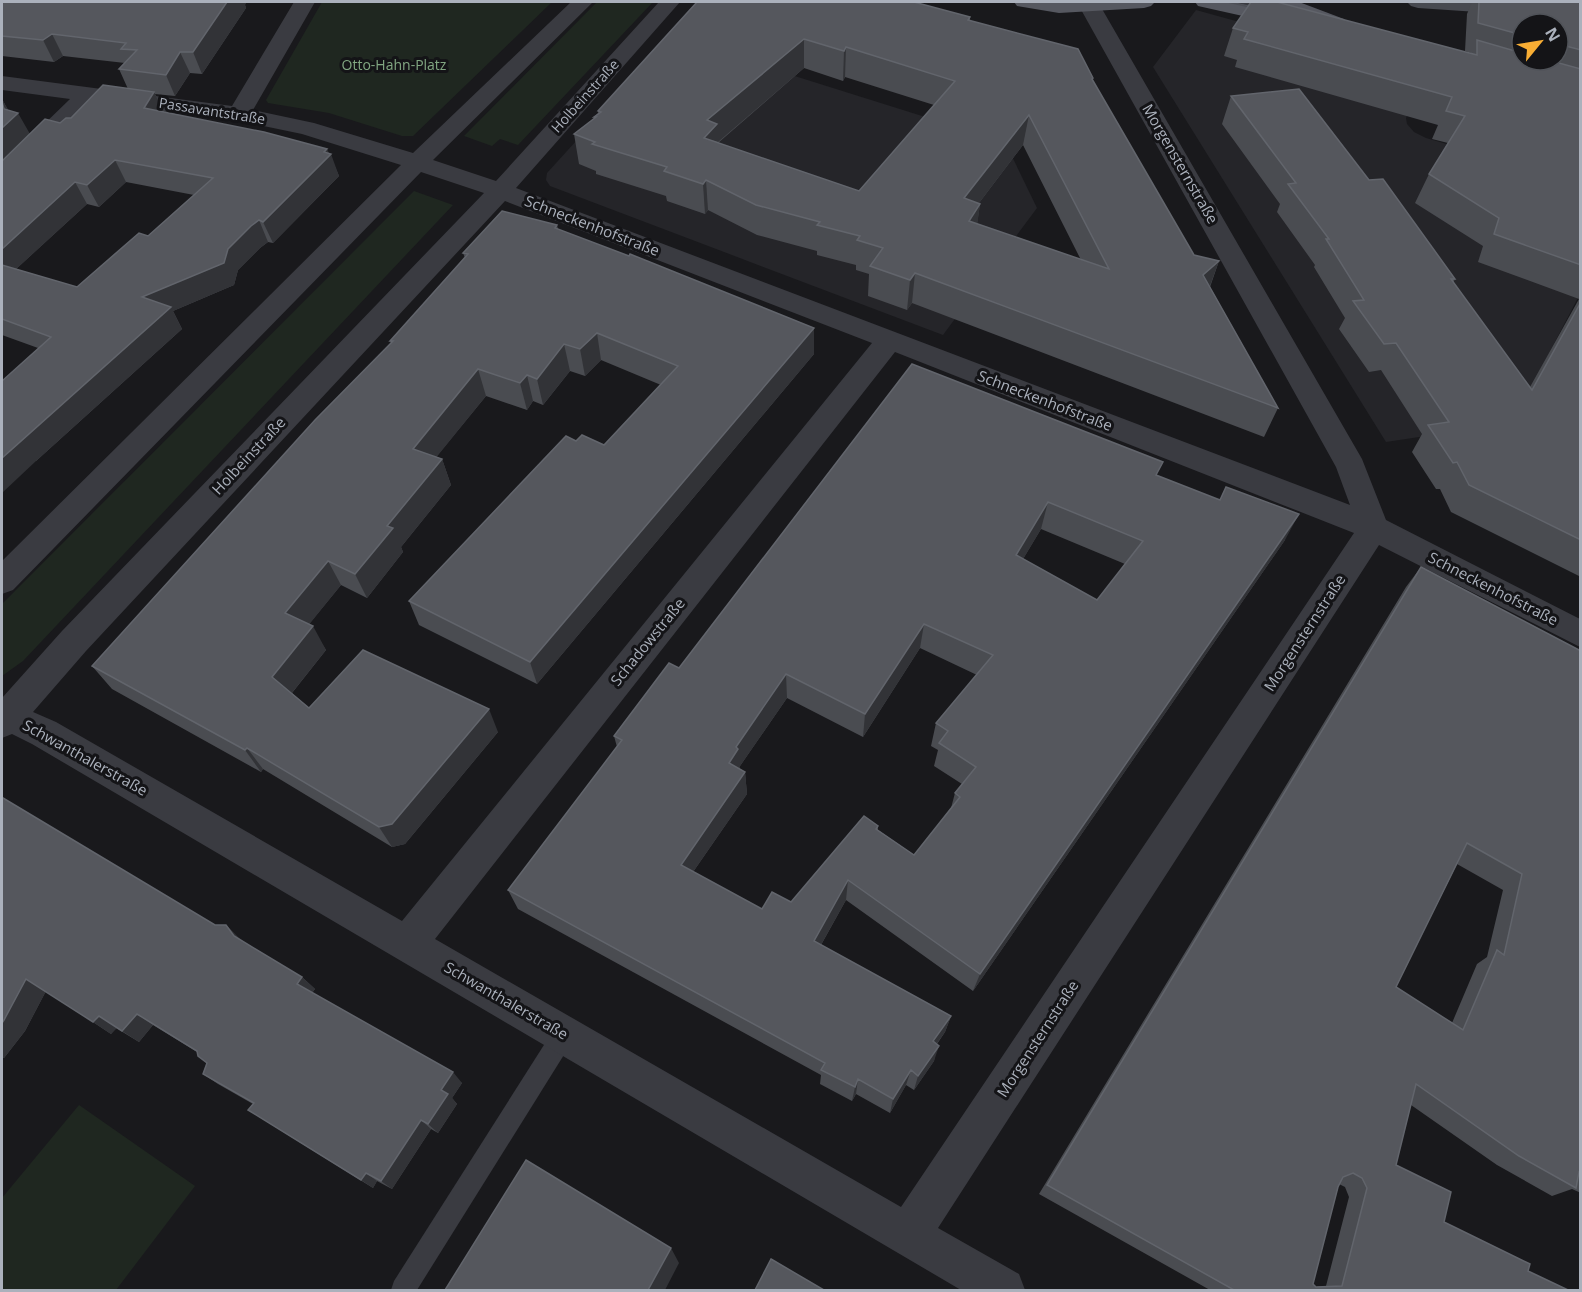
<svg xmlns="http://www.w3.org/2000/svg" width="1582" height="1292" font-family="'Open Sans',sans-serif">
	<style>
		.built { fill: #252529 }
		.green { fill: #1f2720 }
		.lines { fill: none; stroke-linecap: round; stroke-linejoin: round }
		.service { fill: #3a3b41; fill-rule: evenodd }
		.minor { fill: #3a3b41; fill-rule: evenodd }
		.secondary { fill: #484a51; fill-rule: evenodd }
		.primary { fill: #565860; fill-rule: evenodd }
		.tram { stroke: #4d4f56; stroke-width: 1.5 }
		.wall { fill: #4a4c51; fill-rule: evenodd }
		.shaded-wall { fill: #323337 }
		.building { fill: #55575d; stroke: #62656c; stroke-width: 1.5; fill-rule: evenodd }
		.labels { text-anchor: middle; stroke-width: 6; stroke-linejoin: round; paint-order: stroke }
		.far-park-label { font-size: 14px; fill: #82a782; stroke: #141417 }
		.far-street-label { font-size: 14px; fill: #abb1bc; stroke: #141417 }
		.street-label { font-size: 15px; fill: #abb1bc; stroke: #141417 }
	</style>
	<rect width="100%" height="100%" fill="#19191c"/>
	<!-- built -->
	<g class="built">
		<path d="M1196,10L1428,74L1406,118L1407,124L1414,132L1426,138L1580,183V294L1505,437L1485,427L1386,442L1153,67Z"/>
		<path d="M668,40L744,60L1005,142L1037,208L943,335L550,186L546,180L547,173Z"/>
	</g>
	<!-- green -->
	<g class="green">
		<path d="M322,2H552L413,136H402L329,113L268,103L266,100Z"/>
		<path d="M597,2H653L518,145L500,139L492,146L464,136Z"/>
		<path d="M414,191L453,205L23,661L2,676V604Z"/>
		<path d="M79,1105L195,1186L116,1290H2V1198Z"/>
	</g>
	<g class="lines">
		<!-- service -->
		<g class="service">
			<path d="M1234,2H1254L1276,7L1278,9L1272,12L1236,4Z"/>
			<path d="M564,1023L572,1026L575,1034L572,1042L417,1290H391L394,1281L556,1026Z"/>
		</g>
		<!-- minor -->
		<path class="minor" d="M294,2H315L253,110L314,123L413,153L571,2H593L433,160L496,181L659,2H680L516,188L1350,505L1336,467L1079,6L1082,2H1098L1362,459L1386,520L1580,619V647L1379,545L938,1228L1019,1274L1025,1290H961L32,744L12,734L2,738V698L62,631L484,193L421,172L13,590L2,594V561L401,165L302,134L239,121L93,102L11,183L2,185V165L70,99L2,90V76L232,106ZM505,201L872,343L402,921L56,722L33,712L86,651ZM895,352L1354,533L901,1207L435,939Z"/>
		<!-- secondary -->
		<path class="secondary" d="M1407,2H1505L1580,7V19L1418,8L1411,6Z"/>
		<!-- primary -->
		<g class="primary">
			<path d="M1014,2H1155L1151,6L1144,8L1059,13L1017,6Z"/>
			<path d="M1195,2H1232L1296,15L1299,20L1296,25L1288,26L1198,6Z"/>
			<path d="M1272,2H1299L1344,19L1347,24L1344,29L1336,30L1328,29L1275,6Z"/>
		</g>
		<!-- tram -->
		<path class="tram" d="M1228,2L1263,10"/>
	</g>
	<!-- wall -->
	<g class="wall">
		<path d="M2,2H246L245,5L246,8L202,74L190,73L175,96L155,94L164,112L329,153L339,176L273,243L268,242L260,248L238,270L234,285L173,311L182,329L36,461L38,348L2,335V99L8,110L30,134L60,123L128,89L119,69L125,63L63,56L54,62L2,56ZM126,182L194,195L148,236L77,287L16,269L87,204L99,207Z"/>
		<path d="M697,2L970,17V21L1093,78L1092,81L1194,255L1219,261L1210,287L1278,408L1264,437L912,303L907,310L868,296L869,274L856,270V265L817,255V251L757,235L708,210L705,214L667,201L666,196L596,174V171L579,164L574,134L594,119V117L598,113V111ZM804,68L843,81L845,77L934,105L859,191L718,143ZM1023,145L1081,260L977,224L980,204L979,203Z"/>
		<path d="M1472,2H1581V577L1451,512L1440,489H1436L1412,452L1422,434L1381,370L1369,372L1339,329L1345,318L1314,267L1315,265L1277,212L1280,204L1222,124L1231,96L1369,180L1455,279L1453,283L1530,387L1579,299L1478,262L1483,246L1415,203L1429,174L1448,143L1432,139L1438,125L1235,67L1237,60L1224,56L1233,28L1471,54V53L1465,51L1467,14ZM1522,24H1558V60H1522Z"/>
		<path d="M557,225L558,229L814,328V354L537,684L419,625L409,601L576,441L604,445L661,385L601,360L585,376L570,371L543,405L533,401L527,410L486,396L436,457L442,459L451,485L401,547L403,552L367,598L341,585L309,624L326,650L292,693L309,708L498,732L405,844L392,847L263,769L261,772L112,689L92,666L391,343L390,341L465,258L463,253Z"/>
		<path d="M912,364L1158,476L1285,540L973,991L846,900L821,945L951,1016L945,1032L937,1044L934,1061L914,1090L906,1085L890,1113L856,1094L852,1101L820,1084L821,1075L518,909L508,890L617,747L614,736L679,668ZM1041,529L1125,564L1097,600L1023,559ZM920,648L977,675L936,723L931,746L938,750L934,766L962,784L955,793L951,808L914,855L878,830V826L791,902L762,909L693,872L747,794L745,772L740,769V766L787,698L863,737Z"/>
		<path d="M1421,567L1581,651V1193L1572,1189L1552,1196L1497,1165L1411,1105L1396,1165L1444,1222L1528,1271L1568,1290H1210L1039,1194L1406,587ZM1457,864L1503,890L1487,957L1477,964L1452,1023L1396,987ZM1339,1184L1345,1187L1349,1197L1326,1286L1316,1287L1313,1284L1338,1187Z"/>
		<path d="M2,799L215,925H226L241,941L302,977L315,989L312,993L462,1083L452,1098L457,1104L438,1133L431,1129L392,1189L377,1181L373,1188L248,1110L253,1104L218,1084L203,1074L207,1063L197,1052L153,1025L139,1042L116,1028L111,1034L46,991L25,1031L4,1058L2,1057Z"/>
	</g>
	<!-- shaded-wall -->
	<g class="shaded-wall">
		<path d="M227,2H246L245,5L246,8L202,74L193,52Z"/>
		<path d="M52,34L63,56L54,62L43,40Z"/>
		<path d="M804,39V68L718,142L704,138L707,120Z"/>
		<path d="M846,47L845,77L843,81L844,51Z"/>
		<path d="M180,52L190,73L175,96L166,75Z"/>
		<path d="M154,92L165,114L144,108Z"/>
		<path d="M2,99L11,115L18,113L30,134L2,162V128L4,109L2,102Z"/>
		<path d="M1029,115L1023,145L960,228L964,198Z"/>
		<path d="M327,149L330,155L331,154L339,176L273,243L263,222Z"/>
		<path d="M115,160L126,182L99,207L87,185Z"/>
		<path d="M706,180L708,210L705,214L703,184Z"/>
		<path d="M75,182L87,204L2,282V249Z"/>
		<path d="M980,204L976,234L969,221Z"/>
		<path d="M259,220L268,242L260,248L238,270L234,285L173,311L182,329L36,461L2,493V458L142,297L228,249L251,226Z"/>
		<path d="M1219,261L1208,291L1203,275Z"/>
		<path d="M915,273L912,303L907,310L910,280Z"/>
		<path d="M814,328V354L537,684L530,662Z"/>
		<path d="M597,333L601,360L585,376L580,349Z"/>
		<path d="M564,344L570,371L543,405L537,379Z"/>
		<path d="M478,369L486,396L422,475L413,449Z"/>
		<path d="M527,375L533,401L527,410L520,383Z"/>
		<path d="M442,459L451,485L401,547L403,552L367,598L355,574L387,526Z"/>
		<path d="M1048,502L1041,529L1010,581L1016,555Z"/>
		<path d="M1299,514L1285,540L973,991L980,974Z"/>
		<path d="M328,561L341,585L299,637L285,613Z"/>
		<path d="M924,624L920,648L863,737L865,714Z"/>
		<path d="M313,626L326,650L287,699L272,677Z"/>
		<path d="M786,674L787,698L740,766V771L729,763L736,747Z"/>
		<path d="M489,709L498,732L405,844L392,847L379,827Z"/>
		<path d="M247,748L263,769L261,772L245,750Z"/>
		<path d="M745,772L747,794L684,885L681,865Z"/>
		<path d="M848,880L846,900L813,959L814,941Z"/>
		<path d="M226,925L240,939L248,949L234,936Z"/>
		<path d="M302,977L315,989L309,996L297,984Z"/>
		<path d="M26,979L46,991L25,1031L4,1058L2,1057V1023Z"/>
		<path d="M137,1014L153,1025L139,1042L122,1031Z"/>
		<path d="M99,1016L117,1028L111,1034L93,1022Z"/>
		<path d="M951,1016L945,1032L928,1056L933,1041Z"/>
		<path d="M939,1046L934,1061L914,1090L918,1076Z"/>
		<path d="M911,1070L906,1085L890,1113L893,1099Z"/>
		<path d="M453,1072L462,1083L452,1098L457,1104L438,1133L428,1124L441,1090Z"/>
		<path d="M858,1079L856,1094L852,1101L855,1087Z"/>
		<path d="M421,1120L431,1129L392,1189L381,1181Z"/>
		<path d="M366,1173L377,1181L373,1188L361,1180Z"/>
		<path d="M671,1248L679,1263L665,1290H648Z"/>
	</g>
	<!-- building -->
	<g class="building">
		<path d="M2,2H227L193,52H180L166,75L119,69L137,50L121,49L126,43L52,34L43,40L2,36Z"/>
		<path d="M697,2H914L970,17L968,20L1078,49L1093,78L1092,79L1194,255L1219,261L1203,275L1278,408L915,273L910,280L870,266L883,248L857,240L860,236L817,225L820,222L756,205L706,180L703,184L664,171L667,167L592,144L595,142L574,134L596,117H594L601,112L598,111ZM804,39L844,51L846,47L955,81L859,191L704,138L717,124L707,120ZM1029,115L1109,269L969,221L980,204L964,198Z"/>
		<path d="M1251,2H1277L1477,55V40L1522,53V60H1548L1581,69V265L1494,234L1499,218L1429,174L1465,116L1446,111L1452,97L1244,39L1248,32L1233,28Z"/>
		<path d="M1479,2H1581V50L1558,44V24H1522V35L1478,23Z"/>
		<path d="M103,85L154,92L144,108L264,132L327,149L324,152L331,154L263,222L259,220L251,226L228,249L224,263L142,297L171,307L2,458V381L51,337L2,319V265L77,287L139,233L148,236L213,178L115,160L87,185L75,182L2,249V161L45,119L60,123L66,118H71Z"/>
		<path d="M1299,89L1369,180L1383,179L1455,279H1451L1532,390L1581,302V540L1469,485L1457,462L1453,463L1428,425L1449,422L1396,343L1384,344L1353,301L1364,300L1326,239H1329L1288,184L1296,183L1231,96Z"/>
		<path d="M2,102L4,109L18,113L2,128Z"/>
		<path d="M502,211L557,225L555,228L629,256L630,254L814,328L530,662L409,601L566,436L576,441L582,435L604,445L678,366L597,333L580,349L564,344L537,379L527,375L520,383L478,369L413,449L442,459L387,526L393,528L355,574L328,561L285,613L313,626L272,677L309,708L363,650L489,709L392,824L379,827L247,748L245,750L92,666L315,420L393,341H390L468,254L463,253Z"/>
		<path d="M912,364L1163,462L1156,475L1220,500L1226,487L1299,514L980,974L848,880L814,941L951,1016L933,1041L939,1046L918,1076L911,1070L893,1099L858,1079L855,1087L821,1070L825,1063L508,890L622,740L614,736L669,663L679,668ZM1048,502L1143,541L1097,600L1016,555ZM924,624L993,655L936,723L948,731L939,743L976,767L955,793L960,797L914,855L876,829L878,826L864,816L791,902L772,892L762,909L681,865L745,772L729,763L738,749L736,747L786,674L865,714Z"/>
		<path d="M1421,567L1581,651V1173L1579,1172L1576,1188L1519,1156L1416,1084L1396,1165L1451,1192L1444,1222L1530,1264L1528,1271L1568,1290H1234L1047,1185ZM1467,843L1522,874L1504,955L1497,950L1463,1030L1396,987ZM1353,1173L1362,1178L1367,1188L1342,1286L1316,1287L1313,1284L1338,1187L1343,1177Z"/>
		<path d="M3,798L215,925H226L234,936L302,977L297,984L453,1072L441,1090L448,1094L428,1124L421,1120L381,1181L366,1173L361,1180L248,1110L254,1103L203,1074L207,1063L198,1056L197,1051L137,1014L122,1031L99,1016L93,1022L26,979L4,1020L2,1023V799Z"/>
		<path d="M526,1160L671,1248L648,1290H445Z"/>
		<path d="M771,1259L824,1290H755Z"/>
	</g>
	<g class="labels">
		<!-- far-park labels -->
		<g class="far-park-label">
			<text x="394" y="70">Otto-Hahn-Platz</text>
		</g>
		<!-- far-street labels -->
		<g class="far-street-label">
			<text transform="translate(585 96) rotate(-48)" y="5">Holbeinstraße</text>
			<text transform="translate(212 111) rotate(9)" y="5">Passavantstraße</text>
		</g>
		<!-- street labels -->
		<g class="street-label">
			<text transform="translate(1180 164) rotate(60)" y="5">Morgensternstraße</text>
			<text transform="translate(592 226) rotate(21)" y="5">Schneckenhofstraße</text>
			<text transform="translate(1045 401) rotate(21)" y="5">Schneckenhofstraße</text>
			<text transform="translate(249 456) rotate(-47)" y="5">Holbeinstraße</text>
			<text transform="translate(1493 589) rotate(27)" y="5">Schneckenhofstraße</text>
			<text transform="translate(1305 633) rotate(-57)" y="5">Morgensternstraße</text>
			<text transform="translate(648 642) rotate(-51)" y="5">Schadowstraße</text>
			<text transform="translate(85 758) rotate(29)" y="5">Schwanthalerstraße</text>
			<text transform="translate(506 1001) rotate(30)" y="5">Schwanthalerstraße</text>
			<text transform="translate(1038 1039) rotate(-57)" y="5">Morgensternstraße</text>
		</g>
	</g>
	<!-- border -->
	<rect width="1582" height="1292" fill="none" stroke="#abb1bc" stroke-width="6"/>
	<!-- north arrow -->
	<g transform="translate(1540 42) rotate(60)"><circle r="28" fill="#141417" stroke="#505359" stroke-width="1.5"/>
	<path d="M0-4.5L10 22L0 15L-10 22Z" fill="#f9ae34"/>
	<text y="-9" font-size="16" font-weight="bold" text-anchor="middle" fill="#abb1bc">N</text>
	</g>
</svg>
